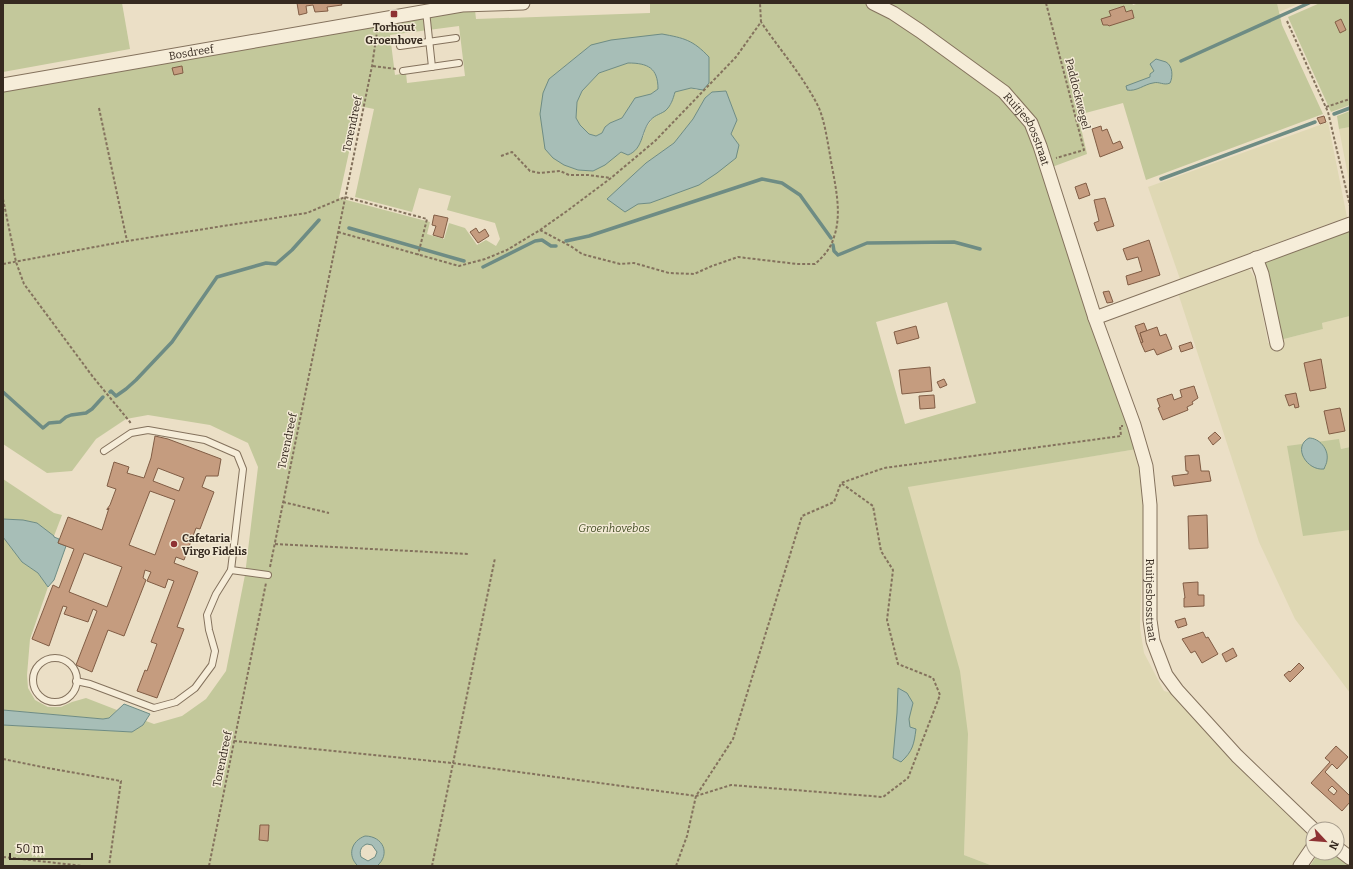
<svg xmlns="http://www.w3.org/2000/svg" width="1353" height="869" font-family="Bitter,serif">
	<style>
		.farmland { fill: #dfd8b4 }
		.green { fill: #c3c89b; fill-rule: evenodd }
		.water { fill: #a7beb7; stroke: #6e8c84; fill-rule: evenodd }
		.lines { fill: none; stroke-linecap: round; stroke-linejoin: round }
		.stream { stroke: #6e8c84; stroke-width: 3.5 }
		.building { fill: #c59c7f; stroke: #815d45; fill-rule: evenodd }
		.service-casing { stroke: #84725d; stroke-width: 8 }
		.minor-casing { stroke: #84725d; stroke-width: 15 }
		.path { stroke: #84725d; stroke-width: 2; stroke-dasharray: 3 2; stroke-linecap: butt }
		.service { stroke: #f6edd9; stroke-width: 6 }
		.minor { stroke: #f6edd9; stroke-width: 13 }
		.poi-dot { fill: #8e3233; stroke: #f3ead5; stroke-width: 1.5 }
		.labels { text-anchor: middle; stroke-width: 3; stroke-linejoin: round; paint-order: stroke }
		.poi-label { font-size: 11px; font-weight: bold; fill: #362a20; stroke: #f3ead5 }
		.street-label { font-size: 11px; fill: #362a20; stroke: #f3ead5 }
		.park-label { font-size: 11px; font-style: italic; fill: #465028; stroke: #f3ead5 }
	</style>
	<rect width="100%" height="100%" fill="#ebdfc6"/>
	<!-- farmland -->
	<g class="farmland">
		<path d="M1277,3H1300L1279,12Z"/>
		<path d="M1328,122L1347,217L1180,279L1148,187Z"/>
		<path d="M1350,127V186L1339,129Z"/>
		<path d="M1241,267L1250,270L1256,280L1268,343L1323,329L1322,323L1350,316V447L1341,449L1339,440L1303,535L1350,530V693L1295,619L1259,542L1178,293Z"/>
		<path d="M1137,449L1144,501L1140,627L1144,653L1164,691L1172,693L1312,836L1310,844L1295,866H993L964,855L965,814L908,486Z"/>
	</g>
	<!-- green -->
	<g class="green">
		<path d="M3,3H122L130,49L3,72Z"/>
		<path d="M664,3H1132L1133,5L1139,3H1277L1282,25L1323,114L1146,180L1123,103L1078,115L1087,154L1052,167L1137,449L908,487L960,671L968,734L964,855L993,866H377L384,856L383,846L365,836L354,862L358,866H3V725L132,732L143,725L146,721L154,724L182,716L206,699L226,671L245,575L258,467L248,443L210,425L148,415L126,419L96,439L72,471L47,473L3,444V90L463,10H475L476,19L650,13V4ZM459,26L465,76L407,83L406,73L395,75L390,35ZM591,45L709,83L697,90L691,88L675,92L671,104L665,110L654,116L646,128L643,137L628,155L622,152L593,171L578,170L564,165L549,79ZM726,91L737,120L731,134L739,145L650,203L638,204L608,199L646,163L674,143L693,119L705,98L712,92ZM359,106L374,109L355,197L412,212L419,188L451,196L447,210L495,223L500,239L496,246L486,240L477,245L465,228L449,223L444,239L427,234L430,222L339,198ZM947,302L976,403L905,424L876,322Z"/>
		<path d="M1320,3H1350V105L1331,112L1288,17Z"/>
		<path d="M628,63C648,63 658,68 658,89L651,94L635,99L622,118L610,123L605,127L602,133L596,136L589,134L580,125L576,118L577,102L582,91L599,73Z"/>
		<path d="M1350,111V127L1339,129L1337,116Z"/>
		<path d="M1350,227V316L1322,323L1323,329L1280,340L1261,259Z"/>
		<path d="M1339,439L1341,449L1350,447V530L1303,536L1287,446Z"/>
		<path d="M3,479L54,513L62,515L54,536L37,523L23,520L3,519Z"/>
		<path d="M3,537L22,562L38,573L48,587L30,639L27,675L28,688L35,700L48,707H61L72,702L86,698L117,710L109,718L103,719L3,710Z"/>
		<path d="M1322,853H1334L1350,865V866H1310L1315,858Z"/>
	</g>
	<!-- water -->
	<g class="water">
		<path d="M662,34C684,38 693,40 709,57V83L703,90L691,88L675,92C673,99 671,106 665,111C659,115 654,115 649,122C641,133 643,149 628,155L621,152L605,165L593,171L578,170L564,165L553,158L545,149L540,114L543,93L549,79L591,45L611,40ZM628,63C648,63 658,68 658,89L651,94L635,98L622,118L610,123L605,127L602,133L596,136L589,134L580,125L576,118L577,102L582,91L599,73Z"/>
		<path d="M1156,59C1159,60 1163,61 1166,62C1173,66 1173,77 1170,83C1164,86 1159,81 1153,83C1145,84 1136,92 1127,90L1126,86L1150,77V74L1154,71L1150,64Z"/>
		<path d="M726,91L737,120L731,134L739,145L736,158L717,173L699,185L650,203L638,204L625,212L607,199L646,163L674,143L693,119L705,98L712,92Z"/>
		<path d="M1309,438C1319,438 1329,449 1327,460C1327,463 1325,466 1324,469C1307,471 1292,447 1309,438Z"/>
		<path d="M3,519L23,520L37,523L54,536V537L59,539L58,543L66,546L54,580L48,587L38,573L22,562L3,537Z"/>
		<path d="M898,688L907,693L913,703L909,719L910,727L916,729C914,744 913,751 901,762L893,758L897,713Z"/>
		<path d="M124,704L150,714L143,725L132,732L3,725V710L103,719L109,718Z"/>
		<path d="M365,836C383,836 391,854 377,866H358C347,856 351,841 365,836ZM367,844L372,845L377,852L375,857L368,861L361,857C359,851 361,846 367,844Z"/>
	</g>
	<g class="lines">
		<!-- stream -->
		<g class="stream">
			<path d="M1181,61L1309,3"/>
			<path d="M1334,114L1350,108"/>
			<path d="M1161,179L1315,122"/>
			<path d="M349,228L464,261"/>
			<path d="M566,241L589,236L762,179L782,183L800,195L831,238"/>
			<path d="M833,245L834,251L838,255L867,243L954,242L980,249"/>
			<path d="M483,267L535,241L542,240L551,246H556"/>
			<path d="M3,392L43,428L49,423L60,422L66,417L71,415L86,413L92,409L103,397"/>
			<path d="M110,392L111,391L116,396L126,389L136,380L172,342L217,277L266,263L276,264L292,250L319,220"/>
		</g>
	</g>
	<!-- building -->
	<g class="building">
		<path d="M297,3H341L342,5L327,7L328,11L315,12L313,5L306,6L307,13L299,15Z"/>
		<path d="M1124,6L1126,12L1132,10L1134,18L1109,26L1108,25H1103L1101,19L1111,16L1109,11Z"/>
		<path d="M1341,19L1346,30L1340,33L1335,22Z"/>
		<path d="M182,66L183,73L174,75L172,68Z"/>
		<path d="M1324,116L1326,122L1320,124L1317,118Z"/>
		<path d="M1101,126L1102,131L1107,129L1113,144L1120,141L1123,148L1100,157L1092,129Z"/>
		<path d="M1086,183L1090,195L1079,199L1075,187Z"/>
		<path d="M1105,198L1114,226L1097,231L1094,223L1099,221L1094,200Z"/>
		<path d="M434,215L448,218L443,238L433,235L436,226L432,225Z"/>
		<path d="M476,228L479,233L485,229L489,236L478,243L470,232Z"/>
		<path d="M1149,240L1160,275L1128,285L1126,276L1142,271L1138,257L1127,260L1123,249Z"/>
		<path d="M1109,291L1113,302L1107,303L1103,292Z"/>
		<path d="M1144,323L1147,331L1140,333L1143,342L1141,343L1135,326Z"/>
		<path d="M916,326L919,338L897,344L894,332Z"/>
		<path d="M1157,327L1160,336L1166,334L1172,349L1157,355L1154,349L1145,352L1141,343L1143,342L1140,333Z"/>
		<path d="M1191,342L1193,348L1181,352L1179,346Z"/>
		<path d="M1321,359L1326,388L1310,391L1304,363Z"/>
		<path d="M930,367L932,391L902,394L899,370Z"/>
		<path d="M944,379L947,385L940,388L937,382Z"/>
		<path d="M1194,386L1198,398L1192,402L1193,404L1187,407L1188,410L1163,420L1158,408L1160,407L1157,399L1172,394L1174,400L1182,397L1180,390Z"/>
		<path d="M1296,393L1299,407L1295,408L1294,404L1289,406L1285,395Z"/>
		<path d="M934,395L935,408L920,409L919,396Z"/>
		<path d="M1340,408L1345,431L1329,434L1324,411Z"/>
		<path d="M1215,432L1221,438L1213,445L1208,438Z"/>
		<path d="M155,436L168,439L221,459L218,476H206L202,487L214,492L200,529L196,528L184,560L176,557L174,563L198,572L177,627L184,629L157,698L137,691L145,670L147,671L157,644L151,642L174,581L168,579L165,588L147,581L151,572L145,570L143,578L146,580L124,636L108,630L92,672L76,665L97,611L93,609L88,622L64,614L67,607L63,606L49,646L32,639L53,585L59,588L74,549L58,543L68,517L102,530L109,508L107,510V509L110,505L116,489L107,486L114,462L129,467L127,473L144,478L151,458ZM158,468L184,478L179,491L153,481ZM150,491L175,500L155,555L129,545ZM84,553L122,567L107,607L69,592Z"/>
		<path d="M1199,455L1201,471H1209L1211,481L1174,486L1172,476L1188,474V471H1186L1185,456Z"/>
		<path d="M1207,515L1208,548L1189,549L1188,516Z"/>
		<path d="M1198,582V595H1204V606L1184,607V598H1185L1183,583Z"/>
		<path d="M1185,618L1187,625L1178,628L1175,621Z"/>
		<path d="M1203,632L1206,638L1208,637L1218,654L1202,663L1195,651L1191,653L1182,639Z"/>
		<path d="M1233,648L1237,656L1226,662L1222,654Z"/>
		<path d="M1299,663L1304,668L1290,682L1284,675L1289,671L1290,672Z"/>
		<path d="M1336,746L1348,757L1337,769L1332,764L1325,772L1350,796V802L1342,811L1311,783L1330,762L1325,758ZM1332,786L1337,791L1334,795L1328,790Z"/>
		<path d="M260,825H269L268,841L259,840Z"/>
	</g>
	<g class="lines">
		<!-- service casing -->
		<g class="service-casing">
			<g id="service">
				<path d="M426,11L432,67"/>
				<path d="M400,46L456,38"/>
				<path d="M403,71L459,63"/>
				<path d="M231,570L268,575"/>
				<circle cx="55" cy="680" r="22"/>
				<path d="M76,681L90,684L154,708L176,702L195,688L212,665L215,651L209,630L207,615L216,594L231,570L243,469L237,454L205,440L148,430L131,433L104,451"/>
			</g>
		</g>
		<!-- minor casing -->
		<g class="minor-casing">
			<g id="minor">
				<path id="s1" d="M873,3L893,13L920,31L1004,92L1031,123L1040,146L1095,318L1134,425L1146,466L1150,505V620L1153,641L1166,675L1177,690L1237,756L1313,829"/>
				<path id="s2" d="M3,85L462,5L523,3"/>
				<path d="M1256,258L1262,274L1277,344"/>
				<path d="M1095,318L1350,224"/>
				<path d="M1337,848L1350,858"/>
				<path d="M1300,866L1313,847"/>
			</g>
		</g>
		<!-- path -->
		<g class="path">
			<path d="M1046,3L1084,150L1056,158"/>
			<path d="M1287,21L1328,112L1350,206"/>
			<path d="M373,66L396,69"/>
			<path d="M1326,107L1350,99"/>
			<path d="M99,108L127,241"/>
			<path d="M501,156L512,152L530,171L540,173L560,171L569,175H588L611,178"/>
			<path d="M3,199L16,262L24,284L93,377L130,422L131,425"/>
			<path d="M540,230L572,247L582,254L620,264L634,263L669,273L694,274L712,266L738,257L797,264H815C824,256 831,248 834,237C843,211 834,181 830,155C827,139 825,123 819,108C804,77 780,50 761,22"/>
			<path d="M338,232L459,266L485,259L507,250L540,230L567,211L611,178L655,141L736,57L761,22L760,3"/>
			<path d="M3,264L127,241L307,213L345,197L427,219L418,255"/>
			<path d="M283,502L329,513"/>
			<path d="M275,544L469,554"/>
			<path d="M270,567L372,66L377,32"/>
			<path d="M234,741L452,763L696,796L731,785L883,797L908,778L940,695L933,678L898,664L887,620L893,570L881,551L873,506L841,483L884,468L1121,436L1120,426H1123"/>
			<path d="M3,759L42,767L121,781L109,866"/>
			<path d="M3,857L83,866"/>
			<path d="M209,866L266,583"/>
			<path d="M432,866L495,558"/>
			<path d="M676,866L687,836L696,796L733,739L802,516L834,502L841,483"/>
		</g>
		<!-- service -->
		<use href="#service" class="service"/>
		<!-- minor -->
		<use href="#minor" class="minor"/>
	</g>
	<!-- markers -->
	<g class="poi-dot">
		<rect x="390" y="10" width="8" height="8" rx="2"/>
		<circle cx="174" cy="544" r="4"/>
	</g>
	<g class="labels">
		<!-- poi labels -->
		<g class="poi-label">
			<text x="394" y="31">Torhout<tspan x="394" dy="13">Groenhove</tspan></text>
			<text x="182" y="542" text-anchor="start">Cafetaria<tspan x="182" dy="13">Virgo Fidelis</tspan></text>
		</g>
		<!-- street labels -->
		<g class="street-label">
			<text dy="4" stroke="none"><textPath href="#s2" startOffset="191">Bosdreef</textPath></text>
			<text transform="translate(1078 94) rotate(76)" y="4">Paddockwegel</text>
			<text transform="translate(352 124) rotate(-78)" y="4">Torendreef</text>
			<text dy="4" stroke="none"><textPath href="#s1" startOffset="203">Ruitjesbosstraat</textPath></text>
			<text transform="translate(287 441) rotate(-78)" y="4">Torendreef</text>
			<text dy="4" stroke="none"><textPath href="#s1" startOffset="696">Ruitjesbosstraat</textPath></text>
			<text transform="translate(222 759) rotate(-78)" y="4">Torendreef</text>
		</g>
		<!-- park labels -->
		<g class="park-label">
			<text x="614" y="532">Groenhovebos</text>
		</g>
	</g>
	<!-- border -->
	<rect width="1353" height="869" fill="none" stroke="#362a20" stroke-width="8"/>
	<!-- north arrow -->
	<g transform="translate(1325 841) rotate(116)"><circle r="19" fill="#f3ead5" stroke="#a79d8d"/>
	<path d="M0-3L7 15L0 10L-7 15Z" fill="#8e3233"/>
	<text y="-6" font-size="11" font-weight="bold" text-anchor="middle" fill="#362a20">N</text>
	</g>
	<!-- scale -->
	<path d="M10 853v6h82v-6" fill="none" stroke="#362a20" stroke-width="2"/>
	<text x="16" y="853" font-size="12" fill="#362a20" stroke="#f3ead5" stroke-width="3" paint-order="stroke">50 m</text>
</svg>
